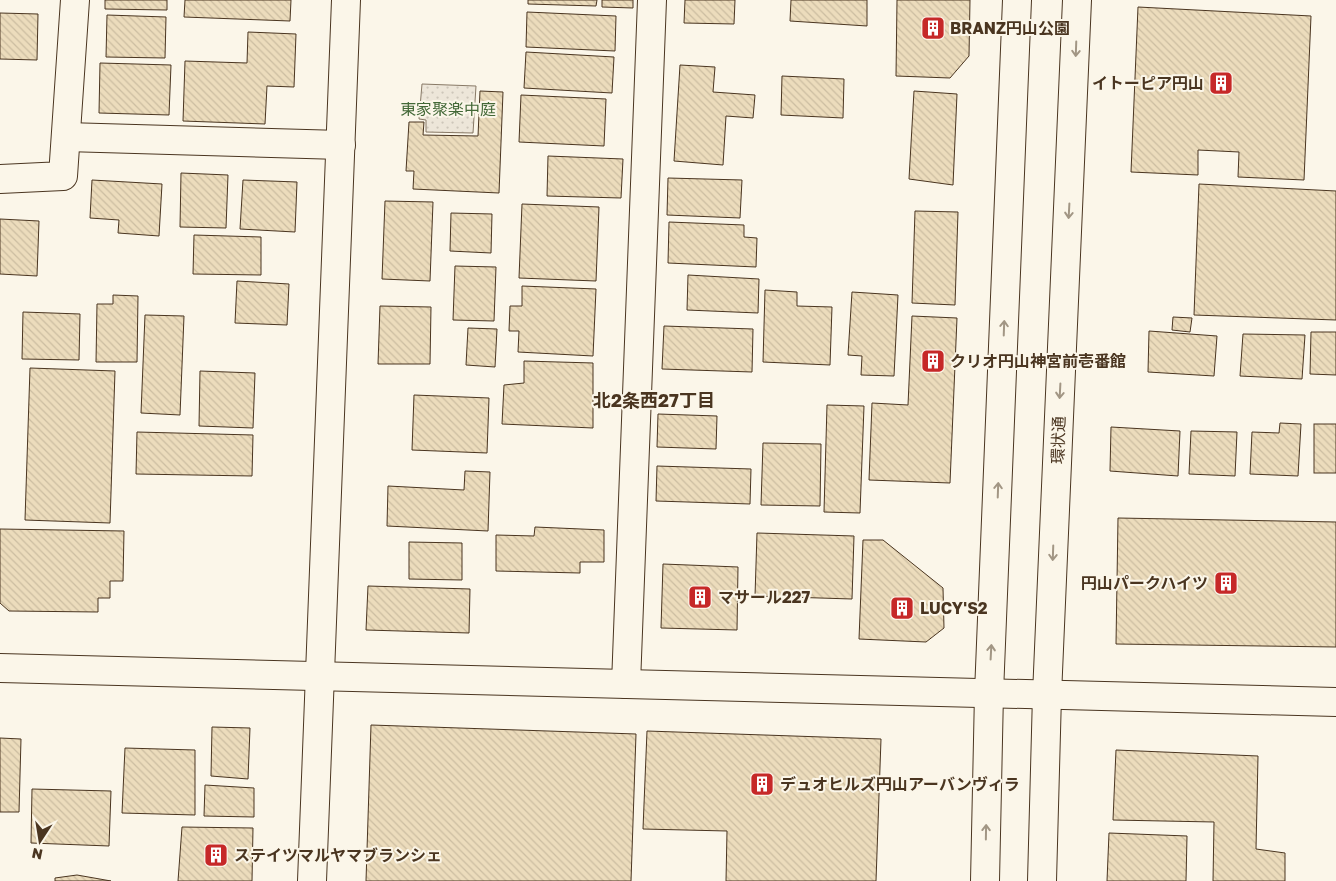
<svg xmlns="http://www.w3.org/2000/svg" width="1336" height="881" font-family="'Golos Text','Noto Sans JP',sans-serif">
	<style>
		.garden { fill: url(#garden-dots); stroke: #887966 }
		.building { fill: url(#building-back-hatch); stroke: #4a3520 }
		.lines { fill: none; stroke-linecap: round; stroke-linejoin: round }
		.street-casing { stroke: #4a3520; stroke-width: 30 }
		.secondary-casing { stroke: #4a3520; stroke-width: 30 }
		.street { stroke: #fbf6e9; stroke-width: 28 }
		.secondary { stroke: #fbf6e9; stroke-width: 28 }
		.oneway { stroke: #a29684 }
		.labels { text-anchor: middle; stroke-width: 4; stroke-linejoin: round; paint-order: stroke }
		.poi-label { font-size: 16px; font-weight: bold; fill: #4a3520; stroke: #fbf6e9; text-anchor: start }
		.park-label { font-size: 16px; fill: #436837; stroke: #fbf6e9 }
		.street-label { font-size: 16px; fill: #4a3520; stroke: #fbf6e9 }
		.neighbourhood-label { font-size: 18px; font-weight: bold; fill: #4a3520; stroke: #fbf6e9 }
	</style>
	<defs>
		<pattern id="garden-dots" width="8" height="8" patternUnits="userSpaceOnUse" patternTransform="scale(1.25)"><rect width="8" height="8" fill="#ede6d9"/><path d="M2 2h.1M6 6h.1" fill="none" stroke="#cdc6ba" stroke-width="1.8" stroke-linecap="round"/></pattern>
		<pattern id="building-back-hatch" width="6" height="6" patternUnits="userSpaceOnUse" patternTransform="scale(1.25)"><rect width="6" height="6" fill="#ecdcbc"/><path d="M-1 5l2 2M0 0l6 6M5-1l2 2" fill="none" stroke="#ccbda1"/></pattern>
	</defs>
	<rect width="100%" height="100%" fill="#fbf6e9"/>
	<!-- garden -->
	<path class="garden" d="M422,84L476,86L473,133L426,132V120L419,119Z"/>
	<!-- building -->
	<g class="building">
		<path d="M105,0H167V10L105,9Z"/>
		<path d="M185,0H291L290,21L184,17Z"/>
		<path d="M528,0H597L596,6L528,4Z"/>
		<path d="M602,0H633V8L602,7Z"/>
		<path d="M685,0H735L734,24L684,23Z"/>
		<path d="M791,0H867V26L790,21Z"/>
		<path d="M897,0H970L969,56L950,78L896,76Z"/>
		<path d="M1138,7L1311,16L1304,180L1238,177L1239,152L1198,150V175L1131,172Z"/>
		<path d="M527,12L616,16L615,51L526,47Z"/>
		<path d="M0,13L38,14L37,60L0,59Z"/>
		<path d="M107,15L166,17L165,58L106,57Z"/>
		<path d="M248,32L296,34L294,87L267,86L265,124L183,121L185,61L247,63Z"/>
		<path d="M526,52L614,57L612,93L524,88Z"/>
		<path d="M100,63L171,65L169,115L99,113Z"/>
		<path d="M680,65L715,67L713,92L755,95L753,118L726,116L723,165L674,161Z"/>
		<path d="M782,76L844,79L843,118L781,115Z"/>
		<path d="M480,91L503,92L499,193L413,189L414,171H406L409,122H424L423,135L478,136Z"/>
		<path d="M914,91L957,94L953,185L909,179Z"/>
		<path d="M521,95L606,99L604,146L519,142Z"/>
		<path d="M548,156L623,159L621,198L547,196Z"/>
		<path d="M181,173L228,175L226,228L180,227Z"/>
		<path d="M668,178L742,180L740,218L667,215Z"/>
		<path d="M92,180L162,184L159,236L118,233L119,220L90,218Z"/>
		<path d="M243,180L297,182L295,232L240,229Z"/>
		<path d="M1199,184L1336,191V320L1194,315Z"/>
		<path d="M385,201L433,202L430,281L382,279Z"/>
		<path d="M522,204L599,207L596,281L519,278Z"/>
		<path d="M915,211L958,212L955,305L912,303Z"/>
		<path d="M451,213L492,214L491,253L450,251Z"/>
		<path d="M0,219L39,221L37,276L0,274Z"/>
		<path d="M669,222L744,225V237L757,238L756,267L668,263Z"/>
		<path d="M194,235L261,237V275L193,274Z"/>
		<path d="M455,266L496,267L494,321L453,320Z"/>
		<path d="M688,275L759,279L758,313L687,310Z"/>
		<path d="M237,281L289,284L287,325L235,323Z"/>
		<path d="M522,286L596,289L593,356L518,352L519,331H509L510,306H522Z"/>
		<path d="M765,290L797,292V306L832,307L830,365L763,362Z"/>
		<path d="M852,292L898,295L894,376L861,375L862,356L848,355Z"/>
		<path d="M113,295L138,296L137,362H96L97,304H113Z"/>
		<path d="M380,306L431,307L430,364H378Z"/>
		<path d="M23,312L80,314L79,360L22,359Z"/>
		<path d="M145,315L184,316L180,415L141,413Z"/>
		<path d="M912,316L957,318L950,483L869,480L872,403L908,405Z"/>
		<path d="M1173,317L1192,318L1190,332L1172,330Z"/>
		<path d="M664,326L753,329L752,372L662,369Z"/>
		<path d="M468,328L497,329L495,367L466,365Z"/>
		<path d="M1149,331L1217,336L1214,376L1148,372Z"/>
		<path d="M1311,332H1336V375L1310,374Z"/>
		<path d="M1243,334L1305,335L1302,379L1240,376Z"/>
		<path d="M524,361L593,363V428L502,424L504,385L524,383Z"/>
		<path d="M30,368L115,371L110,523L25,520Z"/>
		<path d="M200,371L255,373L253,428L199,426Z"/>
		<path d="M414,395L489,398L487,453L412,450Z"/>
		<path d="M827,405L864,406L860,513L824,512Z"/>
		<path d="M658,414L717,416L716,449L657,447Z"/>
		<path d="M1280,423L1301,424L1298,476L1250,474L1252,432L1279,433Z"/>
		<rect x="1314" y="424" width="22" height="49"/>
		<path d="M1111,427L1180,431L1178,476L1110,471Z"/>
		<path d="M1191,431L1237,432L1235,476L1189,474Z"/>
		<path d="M137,432L253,435L252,476L136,474Z"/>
		<path d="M763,443L821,444L820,506L761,505Z"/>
		<path d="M657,466L751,469L750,504L656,501Z"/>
		<path d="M465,471L490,472L488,531L387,526L388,486L464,490Z"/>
		<path d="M1118,518L1336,522V647L1116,644Z"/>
		<path d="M535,527L604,530V562H580V573L496,571V535L534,536Z"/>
		<path d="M0,529L124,531L123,581H110V598H98V612L9,611L0,603Z"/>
		<path d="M757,533L854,536L852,599L755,596Z"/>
		<path d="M863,540H883L943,588L944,628L926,642L859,639Z"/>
		<path d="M409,542L462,543V580L409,579Z"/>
		<path d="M663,564L738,567L737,630L661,628Z"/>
		<path d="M368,586L470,589L469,633L366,630Z"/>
		<path d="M371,725L636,734L631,881H366Z"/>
		<path d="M212,727L250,728L248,779L211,776Z"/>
		<path d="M647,731L881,739L876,881H726L727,831L643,829Z"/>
		<path d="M0,738L21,739L19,812H0Z"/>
		<path d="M125,748L195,750V815L122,813Z"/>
		<path d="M1116,750L1258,756L1256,849L1285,853V881H1213L1214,822L1113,820Z"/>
		<path d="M205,785L254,788V817L204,816Z"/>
		<path d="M32,789L111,791L109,846L31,843Z"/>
		<path d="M182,827L253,828L252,881H178Z"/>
		<path d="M1109,833L1187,836L1186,881H1107Z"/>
		<path d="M77,875L111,881H55V878Z"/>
	</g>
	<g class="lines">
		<!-- street casing -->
		<g class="street-casing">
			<g id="street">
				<path d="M66,137L341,145"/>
				<path d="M0,179L63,176L75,0"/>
				<path d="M0,668L1336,702"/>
				<path d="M626,684L652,0"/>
				<path d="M312,881L346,0"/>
			</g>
		</g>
		<!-- secondary casing -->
		<g class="secondary-casing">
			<g id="secondary">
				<path d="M985,881L989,693L1017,0"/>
				<path d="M1042,881L1047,695L1077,0"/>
			</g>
		</g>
		<!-- street -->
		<use href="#street" class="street"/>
		<!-- secondary -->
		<use href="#secondary" class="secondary"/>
	</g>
	<!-- one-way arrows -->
	<defs><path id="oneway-shaft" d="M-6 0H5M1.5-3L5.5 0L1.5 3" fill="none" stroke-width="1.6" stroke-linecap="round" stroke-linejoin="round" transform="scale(1.25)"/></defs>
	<g class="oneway">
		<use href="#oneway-shaft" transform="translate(1076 49) rotate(92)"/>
		<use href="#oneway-shaft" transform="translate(1069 211) rotate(93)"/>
		<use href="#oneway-shaft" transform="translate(1004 328) rotate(-88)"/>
		<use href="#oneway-shaft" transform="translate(1060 391) rotate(93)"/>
		<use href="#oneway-shaft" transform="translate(998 490) rotate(-88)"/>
		<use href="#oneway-shaft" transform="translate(1053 553) rotate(92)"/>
		<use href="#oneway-shaft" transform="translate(991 652) rotate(-87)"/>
		<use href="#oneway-shaft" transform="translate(986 832) rotate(-89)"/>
	</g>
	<!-- icons -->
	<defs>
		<g id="building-square" transform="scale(1.25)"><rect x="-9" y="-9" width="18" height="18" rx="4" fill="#c62828" stroke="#fbf6e9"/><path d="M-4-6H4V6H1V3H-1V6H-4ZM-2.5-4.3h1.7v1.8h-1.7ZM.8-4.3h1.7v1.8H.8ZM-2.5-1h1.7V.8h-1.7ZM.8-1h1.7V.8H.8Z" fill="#fff"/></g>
	</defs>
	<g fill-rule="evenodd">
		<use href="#building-square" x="933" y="28"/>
		<use href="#building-square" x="1221" y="83"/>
		<use href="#building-square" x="933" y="361"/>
		<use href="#building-square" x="1226" y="583"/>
		<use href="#building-square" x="700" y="597"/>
		<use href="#building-square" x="902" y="608"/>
		<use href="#building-square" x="762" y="784"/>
		<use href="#building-square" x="216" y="855"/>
	</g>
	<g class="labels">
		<!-- poi labels -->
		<g class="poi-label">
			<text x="950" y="34">BRANZ円山公園</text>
			<text x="1204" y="89" text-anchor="end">イトーピア円山</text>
			<text x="950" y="367">クリオ円山神宮前壱番館</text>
			<text x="1208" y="589" text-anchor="end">円山パークハイツ</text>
			<text x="718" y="603">マサール227</text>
			<text x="920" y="614">LUCY'S2</text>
			<text x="780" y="790">デュオヒルズ円山アーバンヴィラ</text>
			<text x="234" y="861">ステイツマルヤマブランシェ</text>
		</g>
		<!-- park labels -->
		<g class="park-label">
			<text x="448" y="115">東家聚楽中庭</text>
		</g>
		<!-- street labels -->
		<g class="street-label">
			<text transform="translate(1058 440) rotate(-88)" y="6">環状通</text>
		</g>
		<!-- neighbourhood labels -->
		<g class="neighbourhood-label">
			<text x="654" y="407">北2条西27丁目</text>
		</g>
	</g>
	<!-- north arrow -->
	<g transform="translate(40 841) rotate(192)" stroke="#fbf6e9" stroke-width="4" paint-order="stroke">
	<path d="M0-4L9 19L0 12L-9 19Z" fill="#4a3520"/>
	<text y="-8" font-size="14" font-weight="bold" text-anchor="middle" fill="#4a3520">N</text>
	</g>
</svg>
